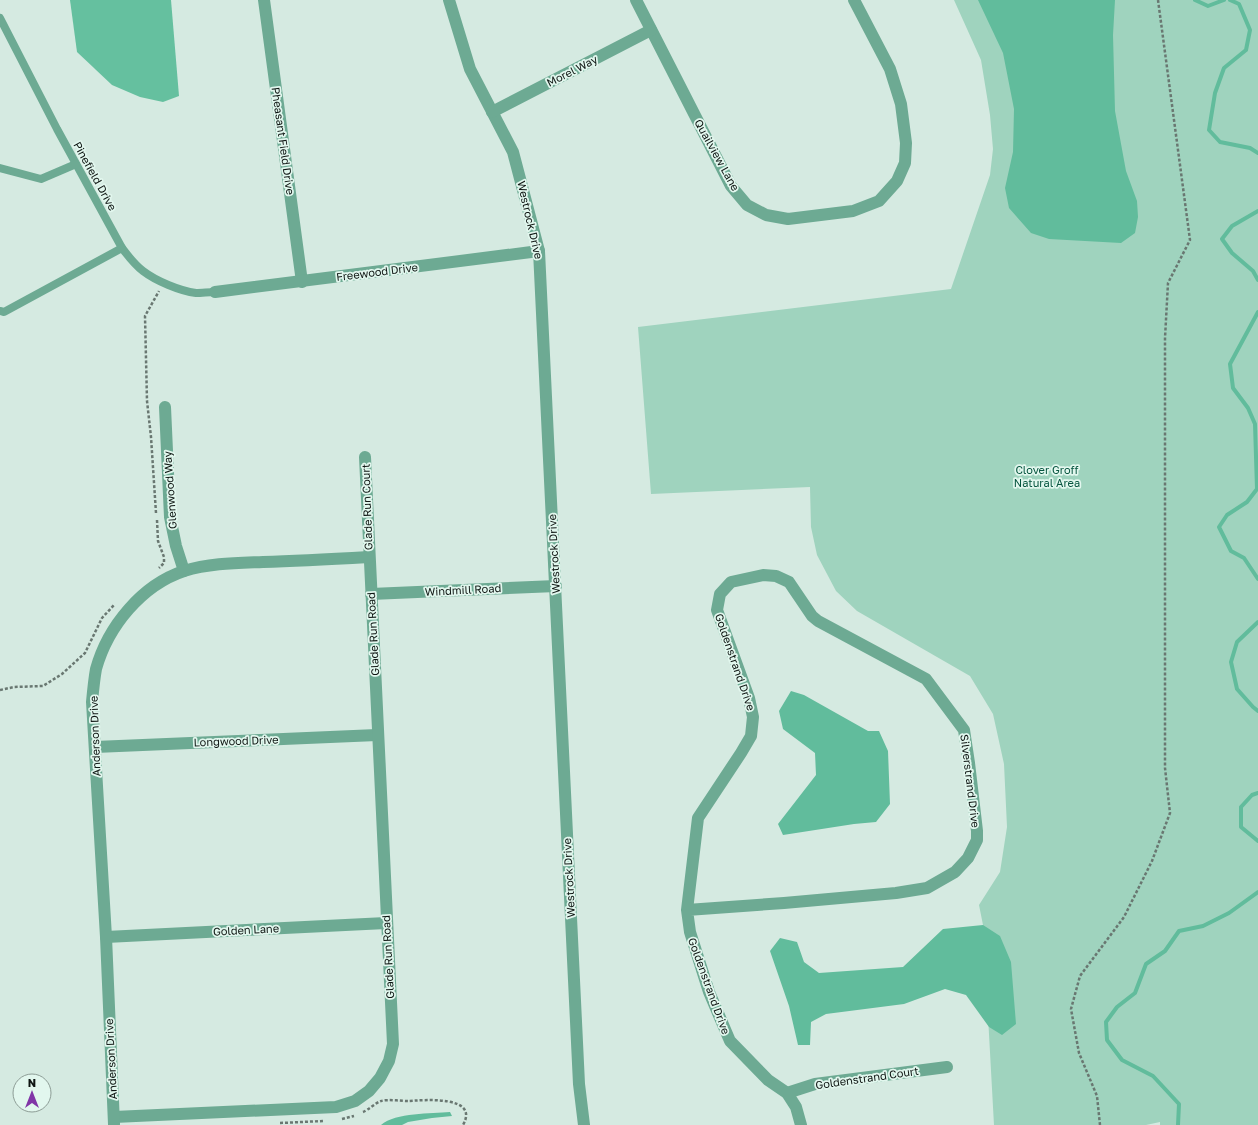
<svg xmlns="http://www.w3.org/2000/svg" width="1258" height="1125" font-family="'Golos Text',sans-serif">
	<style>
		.green { fill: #9fd3be }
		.forest { fill: #65c09f }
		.water { fill: #61bc9c }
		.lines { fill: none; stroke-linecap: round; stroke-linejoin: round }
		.stream { stroke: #61bc9c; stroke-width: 4 }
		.path { stroke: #697771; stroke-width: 2.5; stroke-dasharray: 3 2; stroke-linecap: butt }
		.service { stroke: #6daa93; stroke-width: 8 }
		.minor { stroke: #6daa93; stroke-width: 12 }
		.labels { text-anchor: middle; stroke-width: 3.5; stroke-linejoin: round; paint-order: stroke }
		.street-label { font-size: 11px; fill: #0e1512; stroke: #e2f7ee }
		.park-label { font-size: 11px; fill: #06553f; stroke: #e2f7ee }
	</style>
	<rect width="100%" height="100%" fill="#d5eae1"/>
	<!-- green -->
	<path class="green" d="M954,0H1258V1125H1160V1122L1146,1125H994L983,925L979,905L1000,872L1007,827L1004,764L993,714L970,676L857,611L836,591L817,555L811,527L810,487L651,494L638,327L951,289L990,175L993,149L990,115L981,60Z"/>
	<!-- forest -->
	<path class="forest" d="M70,0H171L179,96L163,102L140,97L112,85L77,52Z"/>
	<!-- water -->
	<g class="water">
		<path d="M978,0H1115L1113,35L1115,111L1126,171L1137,201L1138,217L1135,233L1121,243L1049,239L1031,233L1009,208L1005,188L1013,152L1014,109L1003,53Z"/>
		<path d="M791,691L804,695L868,731H879L888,751L890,804L876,822L854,824L783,835L778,824L816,775L815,753L783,729L779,711Z"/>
		<path d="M983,925L1000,936L1011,962L1016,1024L1002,1035L989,1027L966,995L945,989L904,1004L826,1014L811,1022L810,1045H798L789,1006L770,951L780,938L797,942L804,962L819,973L903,967L943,929Z"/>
		<path d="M450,1112L452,1116L432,1118L408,1122L402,1125H381C396,1112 431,1114 450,1112Z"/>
	</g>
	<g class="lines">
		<!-- stream -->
		<g class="stream">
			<path d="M1195,0L1208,6L1224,0"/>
			<path d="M1230,0L1239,4L1250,30L1246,50L1224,68L1215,93L1209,130L1220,142L1250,148L1258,153"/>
			<path d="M1258,211L1232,226L1222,239L1232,253L1253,271L1258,280"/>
			<path d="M1258,312L1230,364L1233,388L1248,408L1255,424L1257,489L1247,502L1227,515L1219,527L1231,551L1244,558L1258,579"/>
			<path d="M1258,622L1237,642L1231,662L1237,689L1253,707L1258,711"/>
			<path d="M1258,793L1252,795L1241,807V827L1258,841"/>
			<path d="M1178,1125L1179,1104L1153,1076L1122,1060L1107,1040L1106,1022L1117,1007L1135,993L1146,964L1165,951L1179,931L1203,926L1229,913L1258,892"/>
		</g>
		<!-- path -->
		<g class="path">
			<path d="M156,513L151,437L147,401L145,316L159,291"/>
			<path d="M157,520L158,541L164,557V563L159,568"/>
			<path d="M0,690L14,687L43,686L62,674L85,653L102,618L114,605"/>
			<path d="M363,1112C368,1110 377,1102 381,1101C388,1099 401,1101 409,1101C423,1100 480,1095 463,1125"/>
			<path d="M342,1119L354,1116"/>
			<path d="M280,1123L323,1121"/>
			<path d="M1100,1125L1097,1096L1079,1053L1071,1009L1080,976L1124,917L1152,861L1170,813L1165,768V338L1168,283L1190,240L1158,0"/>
		</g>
		<!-- service -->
		<g class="service">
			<path d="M0,18L57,129L122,248C128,256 135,265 143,271C156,281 180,291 196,293C202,293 209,292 215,292"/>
			<path d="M0,168L41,179L76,164"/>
			<path d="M0,311L4,312L122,248"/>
		</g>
		<!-- minor -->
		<g class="minor">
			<path d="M264,0L302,282"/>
			<path d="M449,0L470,69L513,152L539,251L579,1084L584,1125"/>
			<path d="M636,0L731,186L747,205L766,215L788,219L853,211L879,201L897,181L905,163L906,143L901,104L890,69L854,0"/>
			<path d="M492,112L651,30"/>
			<path d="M215,292L539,251"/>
			<path d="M165,407L170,517L176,546L184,571"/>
			<path d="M371,594L556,586"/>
			<path d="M95,747L377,735"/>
			<path d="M687,910L784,903L896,893L927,888L955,872L968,858L977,840V831L969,763L964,730L926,679L818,621L812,616L789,582L776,576L763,575L731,582L720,594L717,610L749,698L753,717L751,736L741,753L698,818L687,910L690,932L709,992L730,1041L768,1080L787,1093L796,1107L801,1125"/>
			<path d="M106,937L386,923"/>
			<path d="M787,1093L815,1084L947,1067"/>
			<path d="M114,1117L336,1107L355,1101L369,1091L380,1078L389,1061L393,1044L365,457"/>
			<path d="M114,1124L106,937L92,702C93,691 94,680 96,669C108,626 142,585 184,571C210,563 237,563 263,562C298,561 334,559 369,557"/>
		</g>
	</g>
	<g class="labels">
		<!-- street labels -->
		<g class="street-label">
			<text transform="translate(572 71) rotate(-27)" y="4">Morel Way</text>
			<text transform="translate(283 141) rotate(82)" y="4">Pheasant Field Drive</text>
			<text transform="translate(717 155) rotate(61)" y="4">Quailview Lane</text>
			<text transform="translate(95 176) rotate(61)" y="4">Pinefield Drive</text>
			<text transform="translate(530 220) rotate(77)" y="4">Westrock Drive</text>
			<text transform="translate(377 272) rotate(-7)" y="4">Freewood Drive</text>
			<text transform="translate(170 490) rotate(-94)" y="4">Glenwood Way</text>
			<text transform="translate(367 507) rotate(-92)" y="4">Glade Run Court</text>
			<text transform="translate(554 554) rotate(-93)" y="4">Westrock Drive</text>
			<text transform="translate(463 590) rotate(-3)" y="4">Windmill Road</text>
			<text transform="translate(373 634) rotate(-93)" y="4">Glade Run Road</text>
			<text transform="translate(735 662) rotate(71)" y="4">Goldenstrand Drive</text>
			<text transform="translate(95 736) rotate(-92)" y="4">Anderson Drive</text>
			<text transform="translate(236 741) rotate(-2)" y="4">Longwood Drive</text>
			<text transform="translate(970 781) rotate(83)" y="4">Silverstrand Drive</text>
			<text transform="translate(569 878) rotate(-93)" y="4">Westrock Drive</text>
			<text transform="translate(246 930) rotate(-3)" y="4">Golden Lane</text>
			<text transform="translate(388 957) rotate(-93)" y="4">Glade Run Road</text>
			<text transform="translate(709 986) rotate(70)" y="4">Goldenstrand Drive</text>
			<text transform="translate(111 1059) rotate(-93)" y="4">Anderson Drive</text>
			<text transform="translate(867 1078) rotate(-8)" y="4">Goldenstrand Court</text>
		</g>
		<!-- park labels -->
		<g class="park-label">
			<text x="1047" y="474">Clover Groff<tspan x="1047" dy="13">Natural Area</tspan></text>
		</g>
	</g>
	<!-- north arrow -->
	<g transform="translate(32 1093)"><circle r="19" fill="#e2f7ee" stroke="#8d9d96"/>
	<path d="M0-3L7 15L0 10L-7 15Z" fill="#8136a7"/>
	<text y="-6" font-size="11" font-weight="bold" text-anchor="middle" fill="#0e1512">N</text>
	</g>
</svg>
